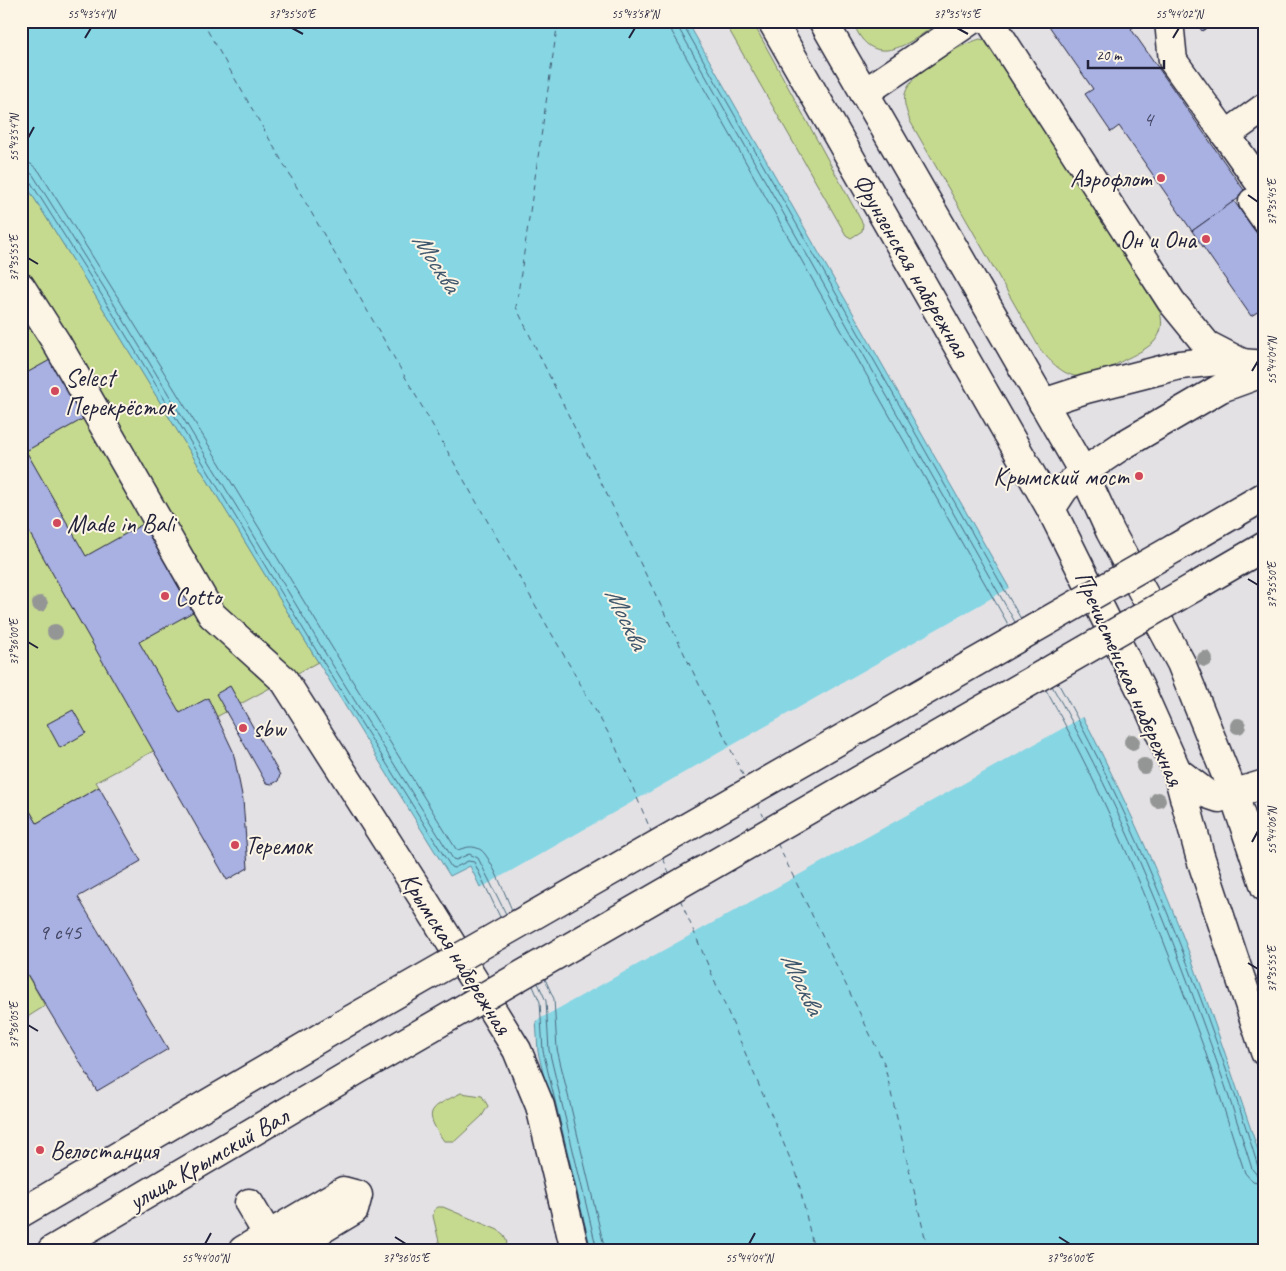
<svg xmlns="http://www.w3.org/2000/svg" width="1286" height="1271" font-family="Caveat,sans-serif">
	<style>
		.green { fill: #c6da8f; stroke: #747e65 }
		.water { fill: #87d6e4; stroke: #5f8ea0 }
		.pier { fill: #e3e1e4 }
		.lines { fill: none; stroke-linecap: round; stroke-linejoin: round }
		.shore { stroke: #4a6a7f; stroke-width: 1 }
		.ferry { stroke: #40586e; stroke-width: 1; stroke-dasharray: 6 5; stroke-linecap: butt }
		.building { fill: #a8b1e1; stroke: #22223b }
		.minor-casing { stroke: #22223b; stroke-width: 31 }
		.major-casing { stroke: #22223b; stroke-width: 31 }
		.minor { stroke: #fcf5e5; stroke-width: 28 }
		.major { stroke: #fcf5e5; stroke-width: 28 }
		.major-bridge-casing { stroke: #22223b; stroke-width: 31; stroke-linecap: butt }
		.major-bridge { stroke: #fcf5e5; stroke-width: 28 }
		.tree { fill: #949695 }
		.ticks { fill: none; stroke: #22223b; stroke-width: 2 }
		.poi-dot { fill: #d1495b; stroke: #fcf5e5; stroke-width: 2 }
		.labels { text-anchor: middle; stroke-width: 4; stroke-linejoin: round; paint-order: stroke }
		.number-label { font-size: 22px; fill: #444664 }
		.poi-label { font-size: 25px; fill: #22223b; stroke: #fcf5e5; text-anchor: start }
		.street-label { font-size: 25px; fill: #22223b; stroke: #fcf5e5 }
		.water-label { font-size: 26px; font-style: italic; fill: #40586e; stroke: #fcf5e5 }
		.neatline { fill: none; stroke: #22223b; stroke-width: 2 }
		.ticks-label { font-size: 12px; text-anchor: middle; fill: #22223b }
	</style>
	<rect width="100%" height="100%" fill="#e3e1e4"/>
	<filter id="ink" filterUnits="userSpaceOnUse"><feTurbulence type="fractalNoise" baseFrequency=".02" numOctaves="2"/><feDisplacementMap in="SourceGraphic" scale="10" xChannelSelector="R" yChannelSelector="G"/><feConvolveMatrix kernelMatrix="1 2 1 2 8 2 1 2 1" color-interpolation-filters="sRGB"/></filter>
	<g filter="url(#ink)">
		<!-- green -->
		<g class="green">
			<path d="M724,21H752L863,224L862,231L851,238L846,235Z"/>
			<path d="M852,21H942C919,35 885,67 862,39C858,34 855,27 852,21Z"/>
			<path d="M980,39L990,42L997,50L1160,312C1163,324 1162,332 1154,342C1145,350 1134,355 1124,360C1086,382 1070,386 1040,349L910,121C907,112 903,103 905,94C911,71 959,45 980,39Z"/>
			<path d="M21,177L93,292L318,662L96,782L99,787L37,823L21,796Z"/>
			<path d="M21,964L45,1006L21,1021Z"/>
			<path d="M461,1093L482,1096L488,1106L482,1116L455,1141H444C421,1109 431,1108 461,1093Z"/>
			<path d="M438,1207H443L498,1230L504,1235L507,1243L502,1250H441L433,1216L434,1210Z"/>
		</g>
		<!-- water -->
		<path class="water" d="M21,21H687L1090,730C1127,804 1161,878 1190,955C1215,1022 1237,1089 1260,1156L1265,1174V1250H586L538,1052L535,1003L470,866L450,876L318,662L93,292L21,177Z"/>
		<!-- pier -->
		<path class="pier" d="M1011,587L1085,716L534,1022L533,1004L479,889Z"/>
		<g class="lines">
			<!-- shore -->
			<g class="shore">
				<path d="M670,21L672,32L1009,626"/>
				<path d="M677,21L679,29L1015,622"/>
				<path d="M683,21L684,26L1021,619"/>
				<path d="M21,162L31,164L39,171C181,396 316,624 456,849L458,850C466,847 473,845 481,850C491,857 506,897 512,910"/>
				<path d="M21,169L28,171L33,175L103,286L327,656L453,859L456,860L469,854L478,858L506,914"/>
				<path d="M21,176L28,178L98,289L322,660L451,867L454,868L468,861L474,862L500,917"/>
				<path d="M1058,683C1116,786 1162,894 1203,1005C1222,1058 1242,1112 1258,1167L1260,1170L1265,1171"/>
				<path d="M1052,686C1110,787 1156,894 1196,1004C1216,1058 1235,1113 1252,1169L1257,1175L1265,1177"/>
				<path d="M1046,690C1111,805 1160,927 1205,1051C1219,1091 1231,1133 1245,1173L1253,1182L1265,1185"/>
				<path d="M545,979L554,999L557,1049L605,1250"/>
				<path d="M538,983L546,1001L549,1050L597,1250"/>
				<path d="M533,986L540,1002L543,1051L591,1250"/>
			</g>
			<!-- ferry -->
			<g class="ferry">
				<path d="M202,21L614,743L651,831"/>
				<path d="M558,21L516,307L745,779"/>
				<path d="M757,803L765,819"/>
				<path d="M777,843L884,1063L928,1250"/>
				<path d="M663,858L670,875"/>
				<path d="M680,899L797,1175L814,1250"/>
			</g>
		</g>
		<!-- building -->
		<g class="building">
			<path d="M1050,21H1141L1131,29L1246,193L1192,231L1119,126L1111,132L1085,94L1093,89L1047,23Z"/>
			<path d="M1195,21H1217L1202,31Z"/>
			<path d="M1234,201L1265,245V310L1264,308L1251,316L1192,231Z"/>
			<path d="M50,360L83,419L26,451L86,556L143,524L193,612L139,642L180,713L208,698L233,751L243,800L248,868L227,880L21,518V376Z"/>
			<path d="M230,686L280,775L278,781L272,784L266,783L216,694Z"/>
			<path d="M73,710L86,733L60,748L47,724Z"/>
			<path d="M99,787L141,861L78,897L168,1049L97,1091L21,964V796L37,823Z"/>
		</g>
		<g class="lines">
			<!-- minor casing -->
			<g class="minor-casing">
				<g id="minor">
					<path d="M990,21L1171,301L1207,345L1242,363"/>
					<path d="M1169,21L1173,61L1226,135"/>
					<path d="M864,93L970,21"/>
					<path d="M1257,179L1226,135L1265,107"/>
					<path d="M1253,202L1265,219"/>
					<path d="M21,287L56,342L212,615L284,680L423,898L517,1050L540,1106L575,1250"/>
					<path d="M249,1203L268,1235"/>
					<path d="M243,1250L343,1191L358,1195L354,1210L299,1243L277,1230"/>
				</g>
			</g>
			<!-- major casing -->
			<g class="major-casing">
				<g id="major">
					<path d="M772,21L1051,509L1140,688L1177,771L1200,856L1265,1052"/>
					<path d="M823,21L1083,472L1110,531L1181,663L1234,795L1265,887"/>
					<path d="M1043,403L1086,389L1180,365L1217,361L1265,365"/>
					<path d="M1051,509L1064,489L1083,472L1120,447L1221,388L1265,372"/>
					<path d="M1175,548L1265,496"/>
					<path d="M1198,585L1265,546"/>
					<path d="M1177,771L1207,794L1219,798L1265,784"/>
					<path d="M21,1213L340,1026"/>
					<path d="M52,1250L364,1066"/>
				</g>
			</g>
			<!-- minor -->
			<use href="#minor" class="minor"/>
			<!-- major -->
			<use href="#major" class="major"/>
			<!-- major-bridge casing -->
			<g class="major-bridge-casing">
				<g id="major-bridge">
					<path d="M340,1026L1175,548"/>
					<path d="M364,1066L1198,585"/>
				</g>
			</g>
			<!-- major-bridge -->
			<use href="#major-bridge" class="major-bridge"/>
		</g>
		<!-- trees -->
		<g class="tree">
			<circle cx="40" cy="604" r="8"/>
			<circle cx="55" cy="632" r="8"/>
			<circle cx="1205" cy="659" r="8"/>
			<circle cx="1238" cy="726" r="8"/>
			<circle cx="1132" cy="742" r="8"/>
			<circle cx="1144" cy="766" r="8"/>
			<circle cx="1158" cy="800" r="8"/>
		</g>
	</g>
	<!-- ticks -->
	<path class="ticks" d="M292,28L303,34M957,28L968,34M85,38L91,28M629,38L635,28M1173,38L1179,28M28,138L34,127M1248,195L1258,202M28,258L38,264M1252,371L1258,361M1248,579L1258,585M28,642L38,648M1252,842L1258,831M1248,963L1258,969M28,1025L38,1031M395,1237L406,1244M1059,1237L1070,1244M205,1244L211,1233M749,1244L755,1233"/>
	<!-- markers -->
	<g class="poi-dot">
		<circle cx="1161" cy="178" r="5"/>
		<circle cx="1206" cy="239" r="5"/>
		<circle cx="55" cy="391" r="5"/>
		<circle cx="1139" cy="476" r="5"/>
		<circle cx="57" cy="523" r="5"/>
		<circle cx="165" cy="596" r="5"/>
		<circle cx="243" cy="728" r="5"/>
		<circle cx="235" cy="845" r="5"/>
		<circle cx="40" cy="1150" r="5"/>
	</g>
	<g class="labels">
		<!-- number labels -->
		<g class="number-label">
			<text x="1148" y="126">4</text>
			<text x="60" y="939">9 с45</text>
		</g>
		<!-- poi labels -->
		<g class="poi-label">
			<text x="1151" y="187" text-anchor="end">Аэрофлот</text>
			<text x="1196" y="248" text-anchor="end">Он и Она</text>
			<text x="65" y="386">Select<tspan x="65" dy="29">Перекрёсток</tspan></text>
			<text x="1129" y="485" text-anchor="end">Крымский мост</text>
			<text x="67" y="532">Made in Bali</text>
			<text x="175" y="605">Cotto</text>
			<text x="253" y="737">sbw</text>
			<text x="245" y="854">Теремок</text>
			<text x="50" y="1159">Велостанция</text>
		</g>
		<!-- street labels -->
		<g class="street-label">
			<text transform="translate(912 265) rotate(60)" y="9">Фрунзенская набережная</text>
			<text transform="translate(1130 678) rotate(66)" y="9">Пречистенская набережная</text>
			<text transform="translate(457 953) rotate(58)" y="9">Крымская набережная</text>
			<text transform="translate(208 1158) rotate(-30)" y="9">улица Крымский Вал</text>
		</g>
		<!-- water labels -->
		<g class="water-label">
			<text transform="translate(437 262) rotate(57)" y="9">Москва</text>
			<text transform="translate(627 618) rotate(64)" y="9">Москва</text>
			<text transform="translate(803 983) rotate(64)" y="9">Москва</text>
		</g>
	</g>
	<!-- margin -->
	<rect width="1286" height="1271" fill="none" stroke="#fcf5e5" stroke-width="55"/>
	<!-- scale -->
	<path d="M1088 60v8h76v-8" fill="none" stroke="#22223b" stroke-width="2.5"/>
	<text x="1096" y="60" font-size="15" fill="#22223b" stroke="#fcf5e5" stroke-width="4" paint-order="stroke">20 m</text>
	<rect x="28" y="28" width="1230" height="1216" class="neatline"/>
	<g class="ticks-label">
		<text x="91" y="18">55°43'54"N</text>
		<text x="292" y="18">37°35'50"E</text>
		<text x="635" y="18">55°43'58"N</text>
		<text x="957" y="18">37°35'45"E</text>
		<text x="1179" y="18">55°44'02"N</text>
		<text transform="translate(14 138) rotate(-90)" y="4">55°43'54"N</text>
		<text transform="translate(1272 202) rotate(-90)" y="4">37°35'45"E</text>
		<text transform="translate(14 258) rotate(-90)" y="4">37°35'55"E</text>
		<text transform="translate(1272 361) rotate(-90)" y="4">55°44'04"N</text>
		<text transform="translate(1272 585) rotate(-90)" y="4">37°35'50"E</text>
		<text transform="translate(14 642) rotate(-90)" y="4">37°36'00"E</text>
		<text transform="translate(1272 831) rotate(-90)" y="4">55°44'06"N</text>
		<text transform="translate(1272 969) rotate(-90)" y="4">37°35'55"E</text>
		<text transform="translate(14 1025) rotate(-90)" y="4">37°36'05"E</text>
		<text x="205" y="1262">55°44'00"N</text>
		<text x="406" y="1262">37°36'05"E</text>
		<text x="749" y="1262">55°44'04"N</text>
		<text x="1070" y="1262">37°36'00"E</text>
	</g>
</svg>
